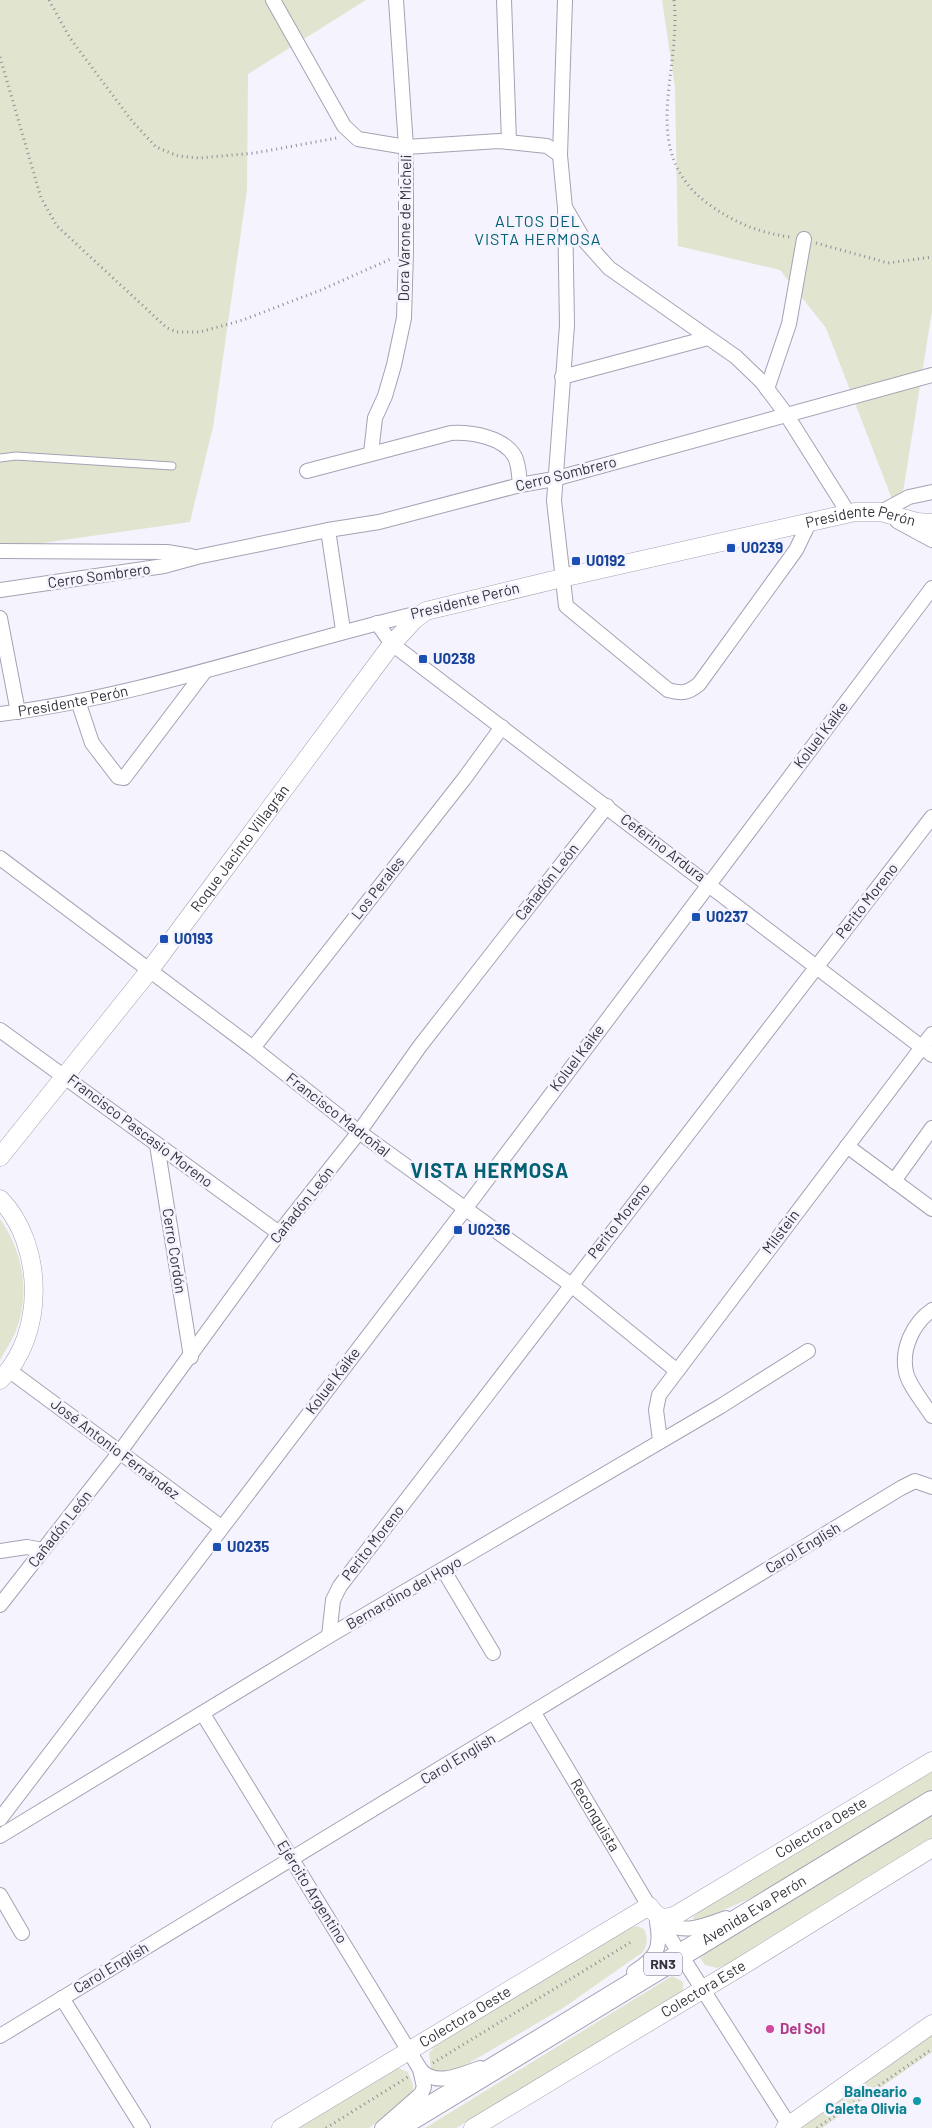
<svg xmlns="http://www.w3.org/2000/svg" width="932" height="2128" font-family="Barlow,sans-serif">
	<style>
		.green { fill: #e1e4ce }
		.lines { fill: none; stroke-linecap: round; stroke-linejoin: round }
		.service-casing { stroke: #a5a2b3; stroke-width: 9 }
		.minor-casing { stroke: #a5a2b3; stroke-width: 16 }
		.tertiary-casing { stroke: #a5a2b3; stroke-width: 19 }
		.trunk-casing { stroke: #a5a2b3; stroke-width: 24 }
		.path { stroke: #8e8c96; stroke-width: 3; stroke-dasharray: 1 4; stroke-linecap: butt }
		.service { stroke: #fff; stroke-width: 7 }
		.minor { stroke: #fff; stroke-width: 14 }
		.tertiary { stroke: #fff; stroke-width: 18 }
		.trunk { stroke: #fff; stroke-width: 22 }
		.transit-dot { fill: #1a4fb4; stroke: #f5f3fe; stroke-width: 2 }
		.hotel-dot { fill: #d1479c; stroke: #f5f3fe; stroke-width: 2 }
		.culture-dot { fill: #0f9aa8; stroke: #f5f3fe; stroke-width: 2 }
		.labels { text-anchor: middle; stroke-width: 5; stroke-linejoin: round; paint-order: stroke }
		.shield { fill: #f5f3fe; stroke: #6f6d76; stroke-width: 1 }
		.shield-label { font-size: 14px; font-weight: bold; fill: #35333b }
		.street-label { font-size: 15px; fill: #35333b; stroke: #f5f3fe }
		.transit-label { font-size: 15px; font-weight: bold; fill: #164399; stroke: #f5f3fe; text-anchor: start }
		.hotel-label { font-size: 15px; font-weight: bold; fill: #b23c85; stroke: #f5f3fe; text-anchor: start }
		.culture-label { font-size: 15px; font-weight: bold; fill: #0d838f; stroke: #f5f3fe; text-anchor: end }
		.neighbourhood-label { font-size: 16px; letter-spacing: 1px; fill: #036173; stroke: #f5f3fe }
		.district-label { font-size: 20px; font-weight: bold; letter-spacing: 1px; fill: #036173; stroke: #f5f3fe }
	</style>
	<rect width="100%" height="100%" fill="#f5f3fe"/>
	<!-- green -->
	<g class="green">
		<path d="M0,0H366L248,74L247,190L213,427L190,522L0,549Z"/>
		<path d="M662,0H932V311L899,517L826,328L780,270L678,246L675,88Z"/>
		<path d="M0,1219C23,1251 31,1295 15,1333C11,1342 5,1351 0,1360Z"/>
		<path d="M932,1771V1792L756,1896L695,1922L693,1917L700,1911Z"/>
		<path d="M932,1815V1839L726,1965L717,1968L705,1965L700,1958L706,1952Z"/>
		<path d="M637,1926L644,1929C648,1938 648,1943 643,1952L563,2008L469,2063L453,2071L440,2073L431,2069L429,2053L435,2046L619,1932Z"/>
		<path d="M672,1976L683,1982V1992L456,2128H425Z"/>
		<path d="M932,2034V2052L822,2128H801Z"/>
		<path d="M398,2068L408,2072L413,2085V2094L369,2128H297L392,2069Z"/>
	</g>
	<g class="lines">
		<!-- service casing -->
		<g class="service-casing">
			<path id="service" d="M0,458L16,456L172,466"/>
		</g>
		<!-- minor casing -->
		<g class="minor-casing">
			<g id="minor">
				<path d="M273,0L344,126L358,139L406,147L499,141L547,146L560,155"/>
				<path d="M504,0L509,141"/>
				<path d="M565,0L560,155L565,208L567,325L554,501L566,606L668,690C682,694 688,693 699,684L796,550L810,521"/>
				<path d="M566,209L584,240L609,268L736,357L762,382L786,414L849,514"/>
				<path d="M562,377L708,338"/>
				<path d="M767,389L789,324L804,239"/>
				<path d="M371,453L375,418L385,396L394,365L404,318L406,251V147L396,0"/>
				<path d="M307,471L451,433C472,432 504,437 515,457C519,465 519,476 520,485"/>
				<path d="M881,512L909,497L932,492"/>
				<path d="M897,521L932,540"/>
				<path d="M328,530L343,630"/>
				<path d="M0,551L167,552L191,556"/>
				<path d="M0,590L164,566L197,557L328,530L379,522L520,485L554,479L932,375"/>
				<path d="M0,618L18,712"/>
				<path d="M377,623L392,644L932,1055"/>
				<path d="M78,701L92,743L118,777L124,778L205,671"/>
				<path id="s1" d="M0,714C145,696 282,645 423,612"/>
				<path d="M0,858L253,1048L359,1132L570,1284L677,1371"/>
				<path d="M0,1030L279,1233"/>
				<path d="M253,1048L464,779L502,727"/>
				<path d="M157,1145L191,1357"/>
				<path d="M847,1146L932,1209"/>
				<path d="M894,1181L932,1128"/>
				<path d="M932,1310C913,1323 901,1349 906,1372C908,1384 925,1405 932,1416"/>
				<path d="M10,1371L221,1527"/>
				<path d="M660,1440L656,1410L659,1395L932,1034"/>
				<path d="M0,1551L27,1547L43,1550"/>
				<path d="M444,1571L493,1653"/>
				<path d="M0,1605L119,1453L279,1233L359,1132L420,1046L607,806"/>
				<path d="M329,1636L333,1600L340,1586L932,817"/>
				<path id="s2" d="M534,1713L649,1906"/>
				<path d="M203,1714L420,2069C435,2088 462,2074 480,2068"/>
				<path d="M0,1819L465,1209L932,588"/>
				<path d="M0,1836L329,1636L721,1406L808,1351"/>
				<path d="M0,1895L22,1933"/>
				<path d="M656,1916L789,2125"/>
				<path d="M659,1919C681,1936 702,1927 726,1918"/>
				<path d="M634,1972C656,1958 662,1949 657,1922"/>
				<path d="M62,1998L143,2128"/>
				<path d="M0,2036L901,1488L915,1481L932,1487"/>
				<path d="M382,2128L421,2094L424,2087L420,2069"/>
			</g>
		</g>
		<!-- tertiary casing -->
		<g class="tertiary-casing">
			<g id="tertiary">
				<path id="s3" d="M0,1157L149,971L392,644L414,620L426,611L562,578L855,512H881L917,522L932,523"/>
				<path d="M0,1199C44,1244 46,1335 0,1380"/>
				<path id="s4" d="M281,2128L649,1906C658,1918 662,1920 676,1915L932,1761"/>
				<path id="s5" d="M473,2128L745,1964L932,1848"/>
				<path d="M785,2128L932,2024"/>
			</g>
		</g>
		<!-- trunk casing -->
		<g class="trunk-casing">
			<g id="trunk">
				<path id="s6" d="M396,2128L932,1802"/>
			</g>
		</g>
		<!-- path -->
		<g class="path">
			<path d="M49,0L70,38L132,121L156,147L178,156L199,158L255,153L337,138"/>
			<path d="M674,0C682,72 637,150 707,203C733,222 759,233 790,237"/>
			<path d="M0,57L41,198L57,226L167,328L177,332H200L243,320L321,290L393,258"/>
			<path d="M816,243L888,263L932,257"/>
			<path d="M433,2063L631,1942"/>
			<path d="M326,2128L408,2077"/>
			<path d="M817,2128L932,2049"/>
		</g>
		<!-- service -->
		<use href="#service" class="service"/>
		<!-- minor -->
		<use href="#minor" class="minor"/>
		<!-- tertiary -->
		<use href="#tertiary" class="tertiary"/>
		<!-- trunk -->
		<use href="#trunk" class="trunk"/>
	</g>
	<!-- markers -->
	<g class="transit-dot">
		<rect x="726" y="543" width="10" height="10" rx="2.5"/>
		<rect x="571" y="556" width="10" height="10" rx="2.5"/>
		<rect x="418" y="654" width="10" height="10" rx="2.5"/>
		<rect x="691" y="912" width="10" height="10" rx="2.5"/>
		<rect x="159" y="934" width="10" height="10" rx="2.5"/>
		<rect x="453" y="1225" width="10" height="10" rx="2.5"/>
		<rect x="212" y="1542" width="10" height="10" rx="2.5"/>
	</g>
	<circle class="hotel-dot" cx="770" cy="2029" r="5"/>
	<circle class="culture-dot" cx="917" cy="2101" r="5"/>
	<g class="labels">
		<!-- shield labels -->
		<rect class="shield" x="644" y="1952.5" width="38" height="23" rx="4"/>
		<g class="shield-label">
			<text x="663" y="1969">RN3</text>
		</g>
		<!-- street labels -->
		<g class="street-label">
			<text transform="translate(405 228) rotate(-89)" y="5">Dora Varone de Micheli</text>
			<text transform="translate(566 474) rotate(-14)" y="5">Cerro Sombrero</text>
			<text dy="5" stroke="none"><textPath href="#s3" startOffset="1139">Presidente Perón</textPath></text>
			<text transform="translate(99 576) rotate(-8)" y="5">Cerro Sombrero</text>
			<text transform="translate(465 601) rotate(-14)" y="5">Presidente Perón</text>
			<text dy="5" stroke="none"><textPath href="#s1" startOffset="74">Presidente Perón</textPath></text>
			<text transform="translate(821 735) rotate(-53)" y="5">Koluel Kaike</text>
			<text dy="5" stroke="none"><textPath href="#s3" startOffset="391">Roque Jacinto Villagrán</textPath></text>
			<text transform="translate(663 848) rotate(37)" y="5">Ceferino Ardura</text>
			<text transform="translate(547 882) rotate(-52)" y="5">Cañadón León</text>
			<text transform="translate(378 888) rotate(-52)" y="5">Los Perales</text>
			<text transform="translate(867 901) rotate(-52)" y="5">Perito Moreno</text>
			<text transform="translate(577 1058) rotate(-53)" y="5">Koluel Kaike</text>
			<text transform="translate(338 1115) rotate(38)" y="5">Francisco Madroñal</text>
			<text transform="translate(140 1131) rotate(37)" y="5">Francisco Pascasio Moreno</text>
			<text transform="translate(302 1205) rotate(-52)" y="5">Cañadón León</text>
			<text transform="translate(619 1221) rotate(-52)" y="5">Perito Moreno</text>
			<text transform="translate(781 1232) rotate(-53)" y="5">Milstein</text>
			<text transform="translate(174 1251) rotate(81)" y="5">Cerro Cordón</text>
			<text transform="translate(333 1381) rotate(-53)" y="5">Koluel Kaike</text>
			<text transform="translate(115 1449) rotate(37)" y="5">José Antonio Fernández</text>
			<text transform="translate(60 1529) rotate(-52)" y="5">Cañadón León</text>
			<text transform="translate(373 1543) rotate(-52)" y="5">Perito Moreno</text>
			<text transform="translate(803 1548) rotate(-31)" y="5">Carol English</text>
			<text transform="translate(404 1593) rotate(-30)" y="5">Bernardino del Hoyo</text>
			<text transform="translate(458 1759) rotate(-31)" y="5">Carol English</text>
			<text dy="5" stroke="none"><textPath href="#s2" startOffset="119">Reconquista</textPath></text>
			<text dy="5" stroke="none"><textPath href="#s4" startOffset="631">Colectora Oeste</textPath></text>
			<text transform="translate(312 1892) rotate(58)" y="5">Ejército Argentino</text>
			<text dy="5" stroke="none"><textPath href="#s6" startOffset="419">Avenida Eva Perón</textPath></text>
			<text transform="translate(111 1968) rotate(-31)" y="5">Carol English</text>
			<text dy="5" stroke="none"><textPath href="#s5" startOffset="269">Colectora Este</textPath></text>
			<text dy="5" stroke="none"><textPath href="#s4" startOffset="215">Colectora Oeste</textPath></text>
		</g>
		<!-- transit labels -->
		<g class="transit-label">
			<text x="741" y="553">U0239</text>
			<text x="586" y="566">U0192</text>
			<text x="433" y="664">U0238</text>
			<text x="706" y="922">U0237</text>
			<text x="174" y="944">U0193</text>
			<text x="468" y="1235">U0236</text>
			<text x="227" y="1552">U0235</text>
		</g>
		<!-- hotel labels -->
		<g class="hotel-label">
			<text x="780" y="2034">Del Sol</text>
		</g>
		<!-- culture labels -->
		<g class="culture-label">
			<text x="907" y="2097">Balneario<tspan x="907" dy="17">Caleta Olivia</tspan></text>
		</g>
		<!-- neighbourhood labels -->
		<g class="neighbourhood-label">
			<text x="538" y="227">ALTOS DEL<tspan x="538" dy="18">VISTA HERMOSA</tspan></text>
		</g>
		<!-- district labels -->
		<g class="district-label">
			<text x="490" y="1178">VISTA HERMOSA</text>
		</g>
	</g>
</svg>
